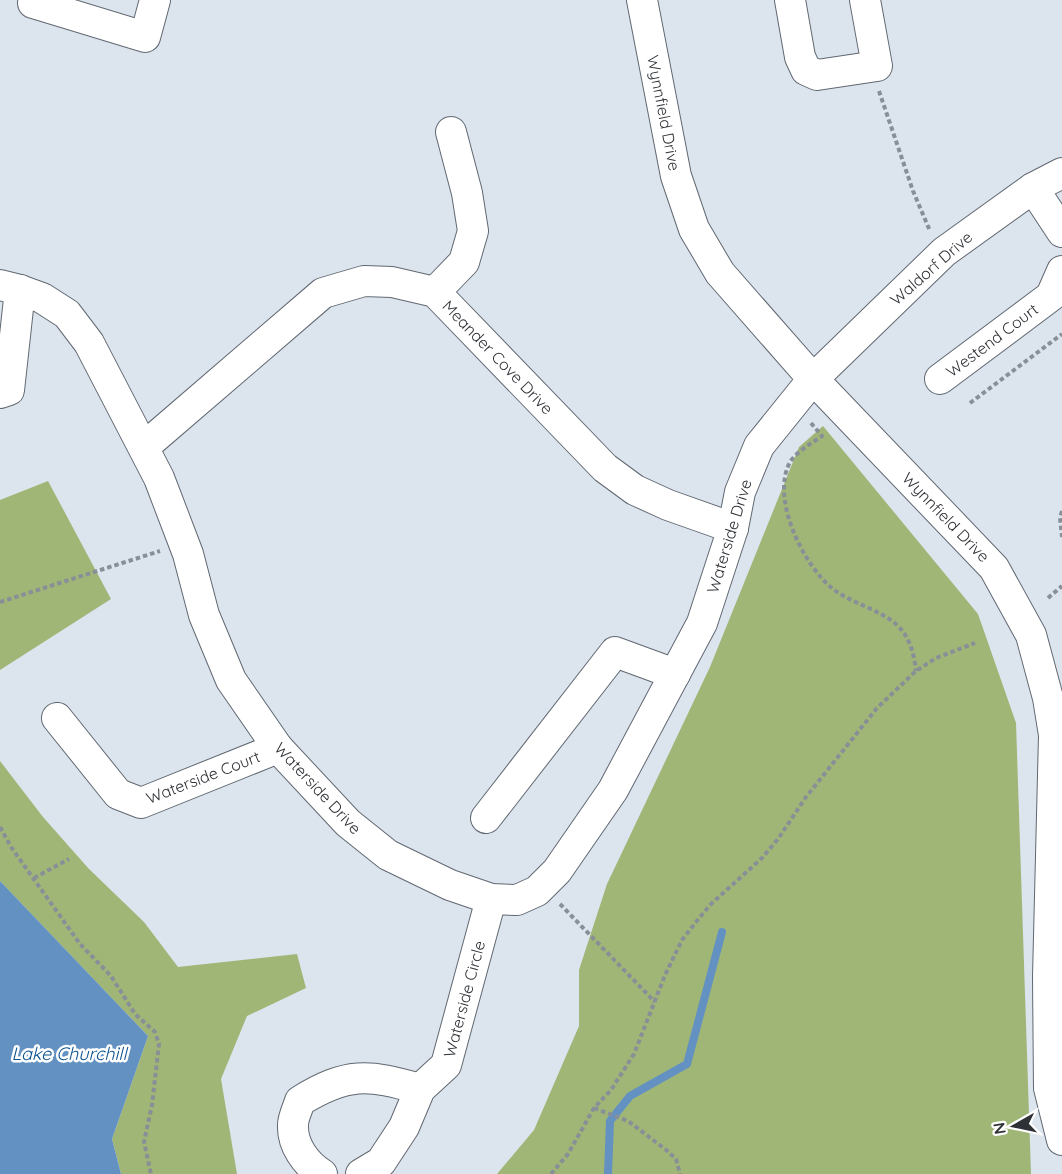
<svg xmlns="http://www.w3.org/2000/svg" width="1062" height="1174" font-family="Quicksand,sans-serif">
	<style>
		.forest { fill: #a0b677 }
		.water { fill: #6391c1 }
		.lines { fill: none; stroke-linecap: round; stroke-linejoin: round }
		.stream { stroke: #6391c1; stroke-width: 8 }
		.minor-casing { stroke: #616871; stroke-width: 32 }
		.path { stroke: #898f96; stroke-width: 4; stroke-dasharray: 4.5 3; stroke-linecap: butt }
		.minor { stroke: #fff; stroke-width: 30 }
		.labels { text-anchor: middle; stroke-width: 5; stroke-linejoin: round; paint-order: stroke }
		.street-label { font-size: 16px; fill: #2e3135; stroke: #fff }
		.water-label { font-size: 18px; font-style: italic; fill: #08518e; stroke: #fff }
	</style>
	<rect width="100%" height="100%" fill="#dce4ee"/>
	<!-- forest -->
	<g class="forest">
		<path d="M823,426L978,614L1016,723L1031,1174H497L534,1130L579,1026V970L607,884L710,667L799,447Z"/>
		<path d="M48,481L111,599L0,670V500Z"/>
		<path d="M0,761L43,817L89,869L144,922L178,967L297,954L306,988L247,1016L221,1079L237,1174H121L112,1139L148,1036L0,881Z"/>
	</g>
	<!-- water -->
	<path class="water" d="M0,881L148,1036L112,1139L121,1174H0Z"/>
	<g class="lines">
		<!-- stream -->
		<path class="stream" d="M608,1174L610,1121L630,1096L687,1064L722,932"/>
		<!-- minor casing -->
		<g class="minor-casing">
			<g id="minor">
				<path d="M34,0L33,3L145,37L155,0"/>
				<path d="M642,0L676,176L694,229L720,273L813,379L994,568L1031,635L1048,698L1054,735L1048,977L1049,1088L1062,1140"/>
				<path d="M790,0L800,57L806,70L817,75L877,66L865,0"/>
				<path d="M1033,188L1062,232"/>
				<path d="M0,285L20,290L42,298L67,314L89,343L159,478L188,554L204,615L231,680L278,748L348,823L388,855L450,885L491,899L517,900L537,891L557,871L613,790L702,623L733,528L740,492L759,446L813,379L944,252L1033,188L1062,173"/>
				<path d="M435,292L464,262L473,231L467,193L451,132"/>
				<path d="M940,379L1051,296L1062,271"/>
				<path d="M0,393L9,390L20,290"/>
				<path d="M144,447L323,293L364,281L392,282L435,292L605,468L635,490L668,505L733,528"/>
				<path d="M57,718L118,794L141,803L278,748"/>
				<path d="M486,818L615,652L675,674"/>
				<path d="M322,1174C306,1164 292,1145 293,1125C293,1117 298,1108 300,1101C347,1072 368,1074 420,1089"/>
				<path d="M361,1174L381,1162L404,1127L420,1089L446,1065L491,899"/>
			</g>
		</g>
		<!-- path -->
		<g class="path">
			<path d="M879,91L913,191L930,231"/>
			<path d="M970,403L1062,334"/>
			<path d="M811,423L822,436C812,443 796,452 790,462C770,499 804,566 833,589C853,604 879,609 897,625C910,637 914,654 916,671"/>
			<path d="M1062,511L1060,518L1062,537"/>
			<path d="M1048,598L1062,586"/>
			<path d="M0,602L160,551"/>
			<path d="M0,827L11,847L80,944L111,976L135,1014L155,1032L159,1044L152,1105L144,1142L151,1174"/>
			<path d="M34,878L69,859"/>
			<path d="M560,904L655,1002"/>
			<path d="M594,1108L628,1121L665,1149L676,1159L680,1174"/>
			<path d="M551,1174L568,1154L594,1108L611,1090L634,1054L665,975L682,940L696,922L710,905L762,858L778,839L806,797L877,708L916,671L936,658L975,643"/>
		</g>
		<!-- minor -->
		<use href="#minor" class="minor"/>
	</g>
	<g class="labels">
		<!-- street labels -->
		<g class="street-label">
			<text transform="translate(664 113) rotate(79)" y="6">Wynnfield Drive</text>
			<text transform="translate(931 268) rotate(-41)" y="6">Waldorf Drive</text>
			<text transform="translate(992 340) rotate(-37)" y="6">Westend Court</text>
			<text transform="translate(498 357) rotate(46)" y="6">Meander Cove Drive</text>
			<text transform="translate(946 517) rotate(46)" y="6">Wynnfield Drive</text>
			<text transform="translate(729 536) rotate(-73)" y="6">Waterside Drive</text>
			<text transform="translate(203 777) rotate(-21)" y="6">Waterside Court</text>
			<text transform="translate(318 788) rotate(47)" y="6">Waterside Drive</text>
			<text transform="translate(464 999) rotate(-75)" y="6">Waterside Circle</text>
		</g>
		<!-- water labels -->
		<g class="water-label">
			<text x="69" y="1060">Lake Churchill</text>
		</g>
	</g>
	<!-- north arrow -->
	<g transform="translate(1014 1126) rotate(261)" stroke="#ffffff" stroke-width="4.5" paint-order="stroke">
	<path d="M0-4.5L10 22L0 15L-10 22Z" fill="#2e3135"/>
	<text y="-9" font-size="16" font-weight="bold" text-anchor="middle" fill="#2e3135">N</text>
	</g>
</svg>
